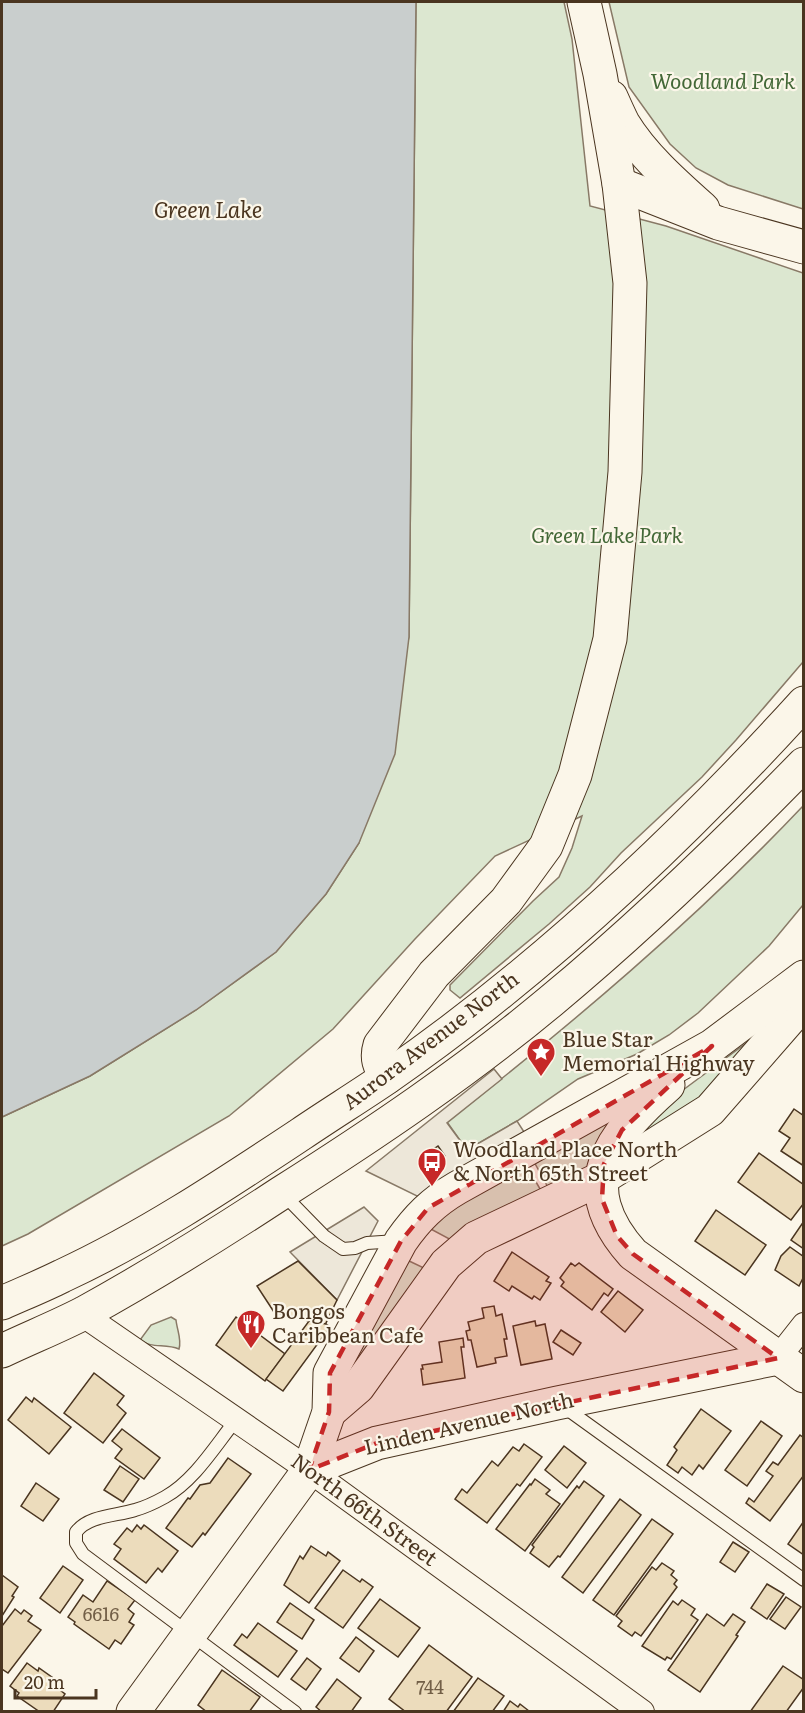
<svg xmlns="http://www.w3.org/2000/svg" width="805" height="1713" font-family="Literata,serif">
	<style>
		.green { fill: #dce7d0; stroke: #887966; stroke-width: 1.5 }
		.parking { fill: #ede7d9; stroke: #887966; stroke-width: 1.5 }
		.water { fill: #c9cecd; stroke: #887966; stroke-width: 1.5 }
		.building { fill: #ecdcbc; stroke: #4a3520; stroke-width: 1.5 }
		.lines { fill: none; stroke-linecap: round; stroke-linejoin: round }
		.lane-casing { stroke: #4a3520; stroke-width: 14 }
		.street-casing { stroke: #4a3520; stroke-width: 26 }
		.secondary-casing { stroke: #4a3520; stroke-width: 35 }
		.highway-casing { stroke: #4a3520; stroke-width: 35 }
		.lane { stroke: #fbf6e9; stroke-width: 12 }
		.street { stroke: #fbf6e9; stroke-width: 24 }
		.secondary { stroke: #fbf6e9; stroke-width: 33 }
		.highway { stroke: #fbf6e9; stroke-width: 33 }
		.marked { fill: #c62828; fill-opacity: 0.2; stroke: #c62828; stroke-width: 4.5; stroke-dasharray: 12 8; stroke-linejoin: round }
		.labels { text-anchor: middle; stroke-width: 4.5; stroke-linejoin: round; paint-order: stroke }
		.number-label { font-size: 18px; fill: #725f47 }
		.park-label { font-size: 21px; font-style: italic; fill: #436837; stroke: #fbf6e9 }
		.poi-label { font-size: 21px; fill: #4a3520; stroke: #fbf6e9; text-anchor: start }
		.street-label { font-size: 21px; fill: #4a3520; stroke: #fbf6e9 }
		.water-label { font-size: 22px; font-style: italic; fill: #4a3520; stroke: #fbf6e9 }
	</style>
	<rect width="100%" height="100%" fill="#fbf6e9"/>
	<!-- green -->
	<g class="green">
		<path d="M416,2H564L572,39L590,206L666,226L803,273V662L736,740L702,777L621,853L590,887L549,924L460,998L450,990V985L533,901L559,877L572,848L582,816L495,856L415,939L333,1029L229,1116L28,1234L2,1246V1117L90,1076L196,1010L276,952L326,894L359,843L409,637Z"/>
		<path d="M609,2H803V209L728,185L696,168L670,144L629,87Z"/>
		<path d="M803,806V905L769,946L698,1013L669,1035L637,1054L578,1079L517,1121L467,1150L447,1122C572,1024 694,921 803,806Z"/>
		<path d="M749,1041L753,1046L662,1134L634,1133L679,1093Z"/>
		<path d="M618,1108L590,1168L550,1191L532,1158Z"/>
		<path d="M525,1163L543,1194L453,1241L427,1227V1223Z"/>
		<path d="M407,1260L424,1268L345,1380Z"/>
		<path d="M171,1317L176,1320C177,1330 182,1340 179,1349C165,1343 152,1349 140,1340L151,1325Z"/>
	</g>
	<!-- parking -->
	<g class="parking">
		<path d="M494,1069L502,1079L447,1123L467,1150L517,1121L526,1135L421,1198L366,1171Z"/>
		<path d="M364,1207L378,1221L337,1300L290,1252Z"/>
	</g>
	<!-- water -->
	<path class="water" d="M2,2H416L409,637L395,754L359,843L326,894L276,952L196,1010L90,1076L2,1117Z"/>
	<!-- building -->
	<g class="building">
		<path d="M794,1109L804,1116V1166L781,1151L790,1138L779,1131Z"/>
		<path d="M438,1146L445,1156L428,1168L421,1158Z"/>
		<path d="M759,1153L804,1185V1203L791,1220L738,1182Z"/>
		<path d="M716,1210L766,1245L745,1275L695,1241Z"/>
		<path d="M804,1221V1249L791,1240Z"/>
		<path d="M790,1247L804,1257V1276L799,1286L775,1270L781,1256Z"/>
		<path d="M512,1252L549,1277L546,1281L551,1283L540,1300L534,1296L532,1299L512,1286L509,1291L494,1281Z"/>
		<path d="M298,1261L337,1300L325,1325L274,1312L257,1286Z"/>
		<path d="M571,1263L575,1266L579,1263L613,1289L608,1296L604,1293L592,1310L561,1286L564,1282L560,1278Z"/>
		<path d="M618,1291L643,1310L625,1332L601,1312Z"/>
		<path d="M494,1306L496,1316L502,1314L507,1339H504L507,1356L495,1358L496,1363L477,1367L471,1340H468L466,1331L470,1330L468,1322L484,1318L482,1308Z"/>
		<path d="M236,1317L285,1354L265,1381L216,1345Z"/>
		<path d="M309,1321L326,1324L330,1327L283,1391L266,1379Z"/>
		<path d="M535,1321L536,1326L545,1324L552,1359L521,1365L513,1326Z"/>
		<path d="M561,1330L581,1343L573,1355L553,1342Z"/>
		<path d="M463,1338L464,1347H461L465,1378L423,1385L421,1369H423L422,1365L442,1362L439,1342Z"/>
		<path d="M94,1373L124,1396L117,1405L126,1413L103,1443L64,1413Z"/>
		<path d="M26,1397L32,1402L34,1398L71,1427L49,1454L8,1420Z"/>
		<path d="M701,1409L731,1431L703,1469L699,1465L692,1475L682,1467L678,1473L667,1465L677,1450L674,1447Z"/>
		<path d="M761,1421L782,1436L747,1486L725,1470Z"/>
		<path d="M122,1429L160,1458L144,1479L115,1458L122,1449L112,1441Z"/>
		<path d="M800,1435L804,1438V1475L770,1521L746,1503L749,1498L754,1502L773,1476L766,1471L773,1462L778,1465Z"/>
		<path d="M524,1444L542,1457L520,1486L517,1484L487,1523L455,1499L462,1489L467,1493L492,1461L498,1466L513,1447L519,1451Z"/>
		<path d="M564,1446L586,1463L567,1488L545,1470Z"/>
		<path d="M228,1458L251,1474L205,1535L203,1533L192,1547L166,1528L188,1498L190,1499L200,1485L210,1483Z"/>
		<path d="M120,1466L139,1479L123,1502L104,1490Z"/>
		<path d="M535,1479L550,1490L546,1494L560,1504L525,1551L496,1529L530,1484L531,1485Z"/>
		<path d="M584,1481L604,1496L560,1557L558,1556L549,1567L530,1553L534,1547L532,1545L577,1486L579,1488Z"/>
		<path d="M36,1483L59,1499L43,1521L21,1506Z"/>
		<path d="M620,1499L641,1515L583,1593L562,1577Z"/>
		<path d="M652,1519L673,1534L614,1615L593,1600Z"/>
		<path d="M804,1521V1555L788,1544Z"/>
		<path d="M137,1525L141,1529L144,1525L178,1551L162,1572L158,1568L146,1583L114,1559L121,1549L114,1544L127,1528L132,1532Z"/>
		<path d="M733,1542L749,1552L735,1572L720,1562Z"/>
		<path d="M311,1546L326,1556L328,1552L340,1561L309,1603L284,1585L300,1556L303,1559Z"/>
		<path d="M662,1563L674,1571L671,1575L677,1580L674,1584L677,1587L641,1636L635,1632L632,1636L618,1626L622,1621L616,1616L652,1567L656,1570Z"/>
		<path d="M63,1566L83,1580L60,1613L40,1598Z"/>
		<path d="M343,1570L360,1582L362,1579L373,1587L343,1628L315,1608Z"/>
		<path d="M2,1575L18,1587L12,1596L14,1597L2,1616Z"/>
		<path d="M107,1581L135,1600L128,1609L134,1614L129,1622L134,1625L121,1644L115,1640L109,1649L74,1624L75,1622L68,1617L83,1595L93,1602Z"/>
		<path d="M767,1584L784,1594L767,1619L751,1608Z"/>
		<path d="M786,1597L801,1607L785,1629L770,1619Z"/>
		<path d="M380,1599L420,1628L398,1657L358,1628Z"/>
		<path d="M682,1600L695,1609L691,1615L698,1620L671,1659L667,1657L665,1660L642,1646L673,1601L678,1605Z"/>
		<path d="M290,1603L314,1620L302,1639L277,1622Z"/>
		<path d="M15,1609L21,1614L24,1610L32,1616L28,1621L41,1630L8,1673L2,1669V1626Z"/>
		<path d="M707,1614L724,1626L733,1614L745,1622L736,1635L738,1636L700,1692L668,1670Z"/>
		<path d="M258,1623L297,1651L278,1677L234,1645L242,1634L247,1638Z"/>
		<path d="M356,1637L374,1651L359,1672L340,1658Z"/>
		<path d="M429,1645L472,1677L446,1712H406L389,1699Z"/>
		<path d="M307,1658L321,1669L306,1690L291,1679Z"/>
		<path d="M27,1663L38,1671L39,1668L63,1685L60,1690L65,1694L53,1712H40L17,1696L19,1693L10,1686Z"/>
		<path d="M783,1666L804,1680V1687L786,1712H750Z"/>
		<path d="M222,1670L260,1697L249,1712H207L198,1705Z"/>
		<path d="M478,1678L504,1696L492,1712H453Z"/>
		<path d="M337,1679L361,1698L351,1712H322L316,1707Z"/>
		<path d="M510,1701L518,1707L520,1704L529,1711L503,1712Z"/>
	</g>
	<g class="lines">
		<!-- lane casing -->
		<g class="lane-casing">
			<g id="lane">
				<path d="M282,1193L324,1236L343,1249L355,1248L367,1243L397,1241"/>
				<path d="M564,1407L804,1580"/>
				<path d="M236,1420C215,1446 195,1480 165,1497C156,1502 146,1507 135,1510C117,1516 89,1515 76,1532V1543L83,1554L295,1712"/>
			</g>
		</g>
		<!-- street casing -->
		<g class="street-casing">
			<g id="street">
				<path d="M82,1314L309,1470L642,1712"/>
				<path d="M778,1358L804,1325"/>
			</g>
		</g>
		<!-- secondary casing -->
		<g class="secondary-casing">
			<g id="secondary">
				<path d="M611,97C615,106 619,115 623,123C643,156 675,184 703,209"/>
				<path d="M619,184L718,223L804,247"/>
				<path d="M387,1077C379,1066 376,1058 380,1045L434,974L506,901L546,846L575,775L610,639L625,472L630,283L619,184L600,74L584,2"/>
				<path d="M668,1085C610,1136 571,1185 633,1254L804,1376"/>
				<path d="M329,1412L358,1387L446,1264L476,1238L602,1178L710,1110L792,1016L804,989"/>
				<path d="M309,1470L329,1412L330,1373L401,1241C417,1218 433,1202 457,1188L712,1046L804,977"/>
				<path d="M133,1712L309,1470L377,1443L557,1403L778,1358"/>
			</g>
		</g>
		<!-- highway casing -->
		<g class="highway-casing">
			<g id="highway">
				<path d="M2,1303C22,1294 42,1286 62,1276C146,1237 224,1185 301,1134C329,1115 358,1097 386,1078C539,972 678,842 804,703"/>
				<path d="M2,1351C29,1338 57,1327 84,1313C151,1276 217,1235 281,1193C374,1134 466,1072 551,1001C640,927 723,847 804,764"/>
			</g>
		</g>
		<!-- lane -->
		<use href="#lane" class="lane"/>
		<!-- street -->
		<use href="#street" class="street"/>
		<!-- secondary -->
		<use href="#secondary" class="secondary"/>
		<!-- highway -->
		<use href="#highway" class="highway"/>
	</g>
	<!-- marked area -->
	<path class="marked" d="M712,1046L622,1130L604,1164L602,1199L617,1236L633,1254L778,1358L377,1443L309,1470L329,1412L330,1373L401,1241L428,1208Z"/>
	<!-- icons -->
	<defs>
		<g id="sight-pin" transform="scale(1.5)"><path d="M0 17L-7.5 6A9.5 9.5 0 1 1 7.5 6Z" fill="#c62828" stroke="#fbf6e9"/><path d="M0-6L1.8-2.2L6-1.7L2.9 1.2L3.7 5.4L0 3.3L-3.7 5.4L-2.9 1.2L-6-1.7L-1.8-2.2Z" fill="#fff"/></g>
		<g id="bus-pin" transform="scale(1.5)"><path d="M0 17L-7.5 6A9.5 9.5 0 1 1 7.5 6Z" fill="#c62828" stroke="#fbf6e9"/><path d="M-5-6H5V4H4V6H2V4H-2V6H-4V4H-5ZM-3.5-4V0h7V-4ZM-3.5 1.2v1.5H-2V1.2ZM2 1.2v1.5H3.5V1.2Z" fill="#fff"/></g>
		<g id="restaurant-pin" transform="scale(1.5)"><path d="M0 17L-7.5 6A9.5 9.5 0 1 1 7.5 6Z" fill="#c62828" stroke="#fbf6e9"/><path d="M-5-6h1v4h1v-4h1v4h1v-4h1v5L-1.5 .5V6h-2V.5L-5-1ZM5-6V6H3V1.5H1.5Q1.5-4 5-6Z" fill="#fff"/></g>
	</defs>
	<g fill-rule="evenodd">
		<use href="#sight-pin" x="541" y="1052"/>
		<use href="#bus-pin" x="432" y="1162"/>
		<use href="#restaurant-pin" x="251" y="1324"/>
	</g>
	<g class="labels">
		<!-- number labels -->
		<g class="number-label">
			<text x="101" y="1621">6616</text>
			<text x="430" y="1694">744</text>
		</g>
		<!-- park labels -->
		<g class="park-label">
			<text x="723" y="89">Woodland Park</text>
			<text x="607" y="543">Green Lake Park</text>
		</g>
		<!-- poi labels -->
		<g class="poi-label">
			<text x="562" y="1047">Blue Star<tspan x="562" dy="24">Memorial Highway</tspan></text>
			<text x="453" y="1157">Woodland Place North<tspan x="453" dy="24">&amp; North 65th Street</tspan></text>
			<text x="272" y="1319">Bongos<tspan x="272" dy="24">Caribbean Cafe</tspan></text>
		</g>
		<!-- street labels -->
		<g class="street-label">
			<text transform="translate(431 1041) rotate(-37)" y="7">Aurora Avenue North</text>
			<text transform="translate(469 1424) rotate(-13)" y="7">Linden Avenue North</text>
			<text transform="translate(364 1510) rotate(36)" y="7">North 66th Street</text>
		</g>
		<!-- water labels -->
		<g class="water-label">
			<text x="208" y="218">Green Lake</text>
		</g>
	</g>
	<!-- border -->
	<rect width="805" height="1713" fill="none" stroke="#4a3520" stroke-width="6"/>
	<!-- scale -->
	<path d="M15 1689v9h81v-9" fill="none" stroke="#4a3520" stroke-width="3"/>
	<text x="24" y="1689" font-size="18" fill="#4a3520" stroke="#fbf6e9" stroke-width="4.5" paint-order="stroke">20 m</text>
</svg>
